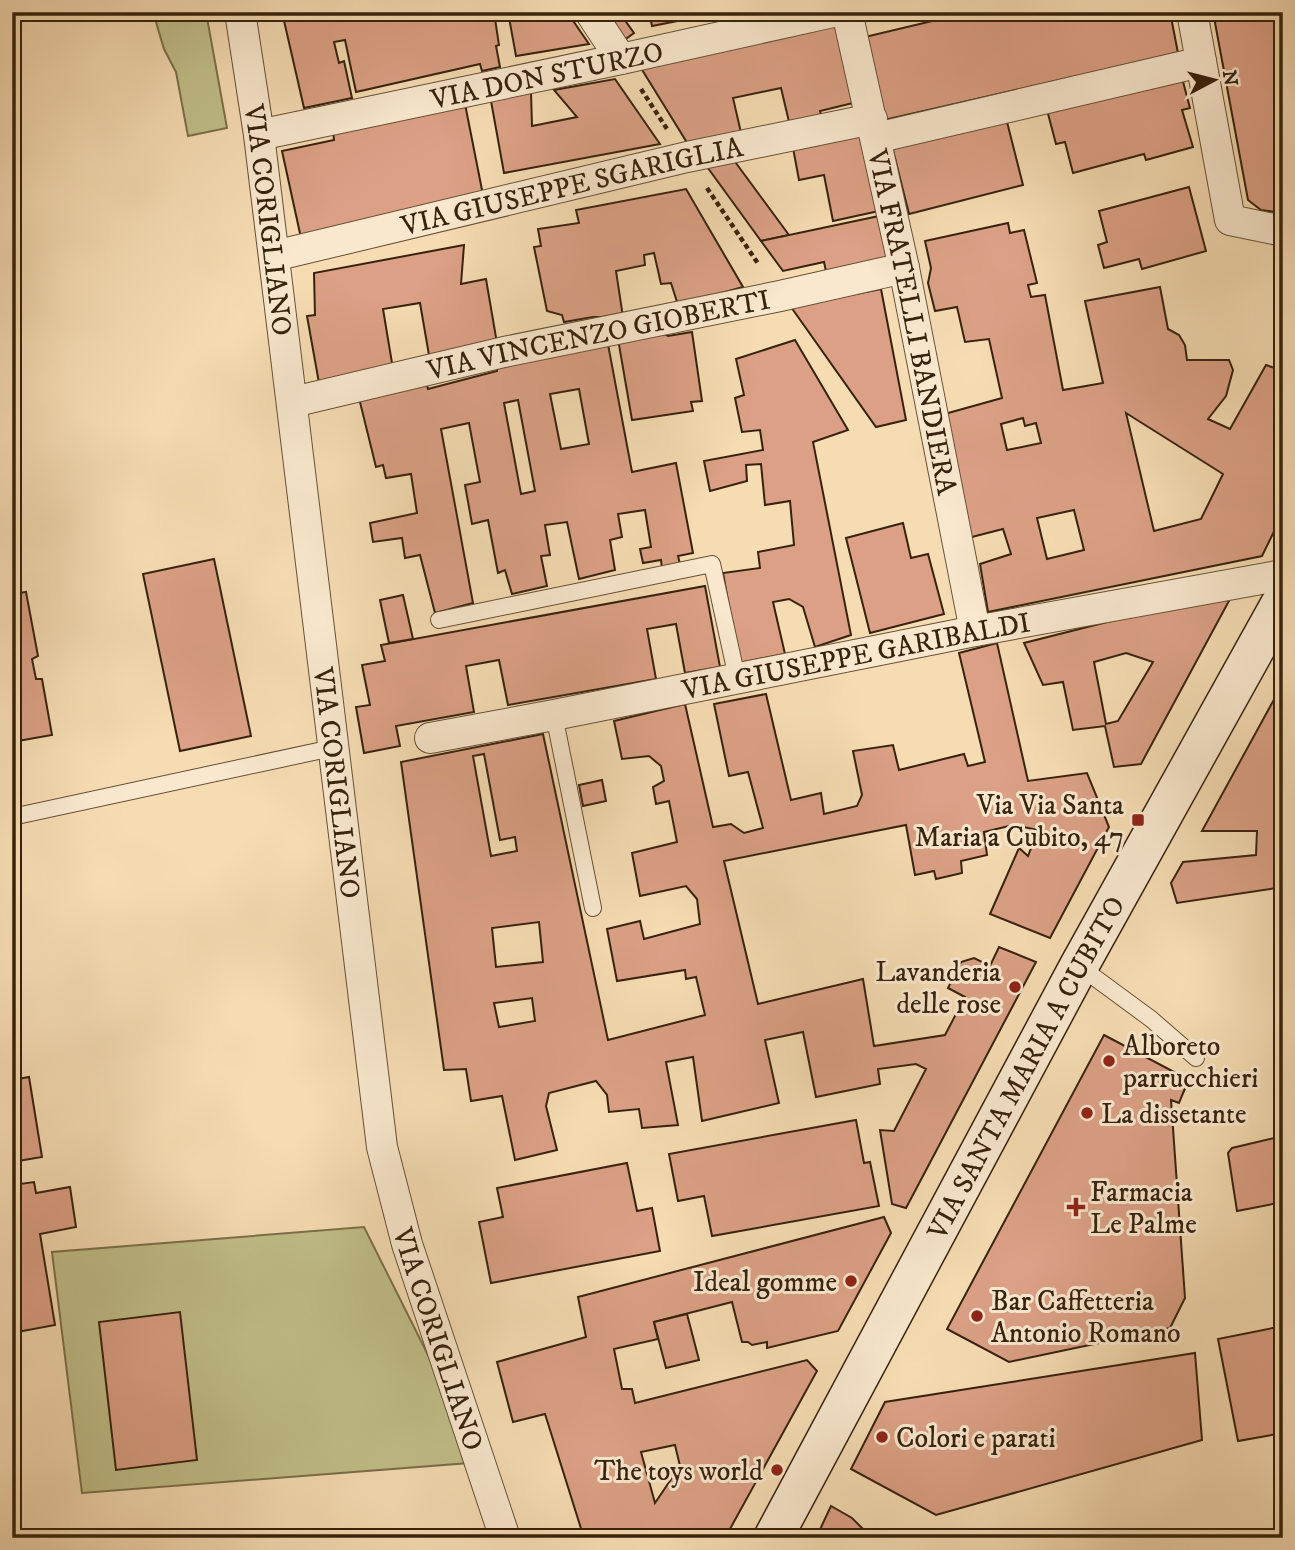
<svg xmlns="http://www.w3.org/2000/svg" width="1295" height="1550" font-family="'IM FELL DW Pica',serif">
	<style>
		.green { fill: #c1bf89; stroke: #7c704b; stroke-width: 2 }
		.building { fill: #dba085; stroke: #37220d; stroke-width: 2; fill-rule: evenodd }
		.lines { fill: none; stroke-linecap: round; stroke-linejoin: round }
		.service-casing { stroke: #675036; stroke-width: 18 }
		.minor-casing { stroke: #675036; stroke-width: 32 }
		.secondary-casing { stroke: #37220d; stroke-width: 41 }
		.path { stroke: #37220d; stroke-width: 4.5; stroke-dasharray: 5 3.5; stroke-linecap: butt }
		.service { stroke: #f9e8ce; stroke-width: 16 }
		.minor { stroke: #f9e8ce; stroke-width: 30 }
		.secondary { stroke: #f9e8ce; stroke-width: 38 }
		.poi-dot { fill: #8f2418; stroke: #f9e8ce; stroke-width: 2.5 }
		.labels { text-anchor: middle; stroke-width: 6; stroke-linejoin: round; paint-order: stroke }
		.street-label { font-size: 28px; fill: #37220d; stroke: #f9e8ce }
		.poi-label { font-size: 28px; fill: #37220d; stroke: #f9e8ce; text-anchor: start }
	</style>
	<rect width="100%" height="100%" fill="#f6dcb3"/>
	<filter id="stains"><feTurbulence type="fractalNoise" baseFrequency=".00286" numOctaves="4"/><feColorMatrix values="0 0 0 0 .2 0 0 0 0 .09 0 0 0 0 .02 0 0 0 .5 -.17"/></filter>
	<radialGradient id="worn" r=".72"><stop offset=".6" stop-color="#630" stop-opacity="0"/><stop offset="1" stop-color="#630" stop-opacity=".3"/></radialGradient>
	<!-- green -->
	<g class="green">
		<path d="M153,12H206L227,128L188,136L176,72L164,49Z"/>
		<path d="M364,1227L433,1365L469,1463L82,1493L52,1252Z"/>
	</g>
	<!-- building -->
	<g class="building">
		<path d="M282,12H494L499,45L496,46L500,67L482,71L480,64L356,92L345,40L334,42L339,63L344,61L352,98L304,108Z"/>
		<path d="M508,12H567L589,44L516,56Z"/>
		<path d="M599,12H619L634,33L620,43Z"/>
		<path d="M649,12H697L698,17L652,26Z"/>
		<path d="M970,12H1009L1011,20L1040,12H1170L1178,53L884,120L865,37Z"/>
		<path d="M1213,12H1282L1283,213L1261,210L1248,200Z"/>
		<path d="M836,26L853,103L820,111L822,119L790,126L781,88L733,98L742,137L691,149L636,60Z"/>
		<path d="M1181,74L1190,108L1182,110L1193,147L1146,160L1144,154L1073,173L1065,142L1056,144L1047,110Z"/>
		<path d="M615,79L660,144L504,173L491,101L531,92L532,126L577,117L554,90Z"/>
		<path d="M465,104L484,200L301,238L282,151L334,140L333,131Z"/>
		<path d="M1006,118L1023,185L909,214L892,146Z"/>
		<path d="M862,133L879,211L833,221L824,175L799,180L793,148Z"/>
		<path d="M733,159L789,235L761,241L705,164Z"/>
		<path d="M1189,187L1206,251L1142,269L1139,259L1104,268L1098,245L1107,242L1099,211Z"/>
		<path d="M686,189L743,287L678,305L671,283L661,284L654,253L644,255L645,265L616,271L623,317H593L564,322L562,315L547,311L534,247L541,246L538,229L579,223L576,210Z"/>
		<path d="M879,216L889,262L827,276L824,262L783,271L761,241Z"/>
		<path d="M1008,223L1010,233L1024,230L1037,283L1028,285L1031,297L1045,295L1063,390L1103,383L1085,301L1160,287L1168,329L1179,335L1185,345L1187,360H1229L1233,370L1226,396L1208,419L1230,429L1266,365L1283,371V513L1262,556L988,612L980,564L1011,554L1003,529L968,538L941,415L1002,398L989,339L965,342L957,307L935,311L928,283L931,268L925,241ZM1126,413L1223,474L1201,519L1154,531ZM1023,418L1025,426L1036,423L1041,443L1007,450L1001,424ZM1074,510L1084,550L1047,559L1037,518Z"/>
		<path d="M464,245L461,284L486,279L498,349L430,361L420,303L383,309L393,369L319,383L307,316L315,315L314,273Z"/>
		<path d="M881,289L906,420L876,427L791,307Z"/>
		<path d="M1283,314V335L1276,333Z"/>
		<path d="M655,329L668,336L692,332L702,401L691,402L693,411L632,420L618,339Z"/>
		<path d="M607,339L632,472L676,463L693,553L678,556L680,564L662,569L661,560L643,563L640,549L651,547L645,510L618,514L622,537L610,540L615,570L579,579L567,522L545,525L550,555L541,556L547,586L512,594L505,570L498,573L488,520L472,524L465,485L480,482L469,423L441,429L473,603L435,613L420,555L405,558L402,538L373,542L370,523L417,513L411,474L386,478L383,465L376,467L358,394L425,378L428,389L497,371L496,363ZM579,389L589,444L561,449L550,394ZM518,400L535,491L521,494L504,403Z"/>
		<path d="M795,340L848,430L813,442L851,635L815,647L803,607L789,599L773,602L785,654L739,663L723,573L760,568L758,552L794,545L790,501L765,505L761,464L746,465L747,481L710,491L704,461L763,450L760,430L742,432L735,398L744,395L736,359Z"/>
		<path d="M903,523L911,558L928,554L944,614L870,633L846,538Z"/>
		<path d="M214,559L251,736L180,751L143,574Z"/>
		<path d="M705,586L720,667L685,673L676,624L647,629L656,679L508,705L499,660L466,666L474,712L396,726L400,746L364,753L356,707L370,705L362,665L385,661L381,645Z"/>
		<path d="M26,592L38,656L32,659L36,679H42L52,735L12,742V594Z"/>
		<path d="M1218,594L1230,599L1141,764L1114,767L1105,726L1073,730L1063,682L1043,685L1024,643ZM1126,653L1153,662L1118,721L1106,724L1094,662Z"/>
		<path d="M403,595L413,639L389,643L380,600Z"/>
		<path d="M997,643L1028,781L1087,773L1109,827L1050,938L990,914L1019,848L1028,856L1038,830L1013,825L984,832L987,855L961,861L962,873L936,879L934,871L915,875L906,825L724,861L758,1004L863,979L874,1046L945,1035L965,997L948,988L961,962L974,958L990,966L999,947L1036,962L906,1208L892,1204L880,1130L894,1131L926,1069L916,1064L878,1069L880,1084L816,1097L803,1032L765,1040L779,1103L702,1121L693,1057L666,1062L678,1125L642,1128L639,1109L609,1112L607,1095L596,1081L549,1093L546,1106L557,1150L515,1160L502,1096L471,1101L466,1069L444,1070L401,762L543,734L608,1040L705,1015L696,977L686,979L685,970L617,981L607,929L640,921L644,939L700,924L697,899L686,886L640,896L632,853L677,842L669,801L656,804L653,787L664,781L661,766L649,756L622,759L614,721L685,704L713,827L731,824L744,833L763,828L748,772L729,776L714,704L766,694L791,800L821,793L824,814L857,806L862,795L853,751L893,745L899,770L964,754L968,766L985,762L959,653ZM484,754L500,840L515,837L517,851L491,856L473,756ZM539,922L543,962L496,967L492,928ZM532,998L535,1021L499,1027L494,1003Z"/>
		<path d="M1283,683V887L1177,903L1171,883L1183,862L1256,855L1257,831H1202Z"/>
		<path d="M602,780L606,801L583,806L579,785Z"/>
		<path d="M1104,1035L1178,1074L1186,1086L1179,1103L1171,1100L1185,1298L1170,1328L1009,1362L947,1329Z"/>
		<path d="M29,1077L42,1157L12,1162V1080Z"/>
		<path d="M856,1120L864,1163L870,1162L879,1206L712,1236L704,1196L678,1201L669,1154Z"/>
		<path d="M1283,1136V1202L1237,1211L1228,1153L1232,1148Z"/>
		<path d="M627,1163L637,1211L652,1208L660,1251L491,1283L479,1222L503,1217L497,1188Z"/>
		<path d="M34,1182L36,1193L70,1187L76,1227L40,1234L55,1325L12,1333V1185Z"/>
		<path d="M1278,1212H1283V1234Z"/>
		<path d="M884,1217L891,1233L838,1331L767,1348V1342L752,1345L748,1342H742L732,1302L654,1322L658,1339L614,1349L622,1389H632L635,1403L807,1360L817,1371L725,1538H584L545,1414L513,1422L497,1362L586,1337L578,1297ZM675,1445L680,1466L655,1503L641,1452Z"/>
		<path d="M180,1312L197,1460L116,1470L99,1322Z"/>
		<path d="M687,1314L699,1360L666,1368L654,1322Z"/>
		<path d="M1283,1326V1433L1238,1441L1218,1339Z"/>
		<path d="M1195,1353L1202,1440L936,1515L851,1469L885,1402Z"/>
		<path d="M831,1506L852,1518L872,1538H816Z"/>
		<path d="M897,1533L920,1536L922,1538H893Z"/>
	</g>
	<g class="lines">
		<!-- service casing -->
		<g class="service-casing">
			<g id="service">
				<path d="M439,620L712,564L737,678"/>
				<path d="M554,715L593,908"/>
				<path d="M12,817L332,748"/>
				<path d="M1079,966L1151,1019L1196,1058"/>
			</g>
		</g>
		<!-- minor casing -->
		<g class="minor-casing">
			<g id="minor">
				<path id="s1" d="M240,12L259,135L382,1147L407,1244L505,1538"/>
				<path d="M590,12L621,59"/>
				<path id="s2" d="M847,12L904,268L975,631"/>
				<path d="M1192,12L1230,220L1283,231"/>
				<path id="s3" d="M259,135L621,59L833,12"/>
				<path d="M876,138L1201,62"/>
				<path id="s4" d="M274,256L687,157L872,119"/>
				<path id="s5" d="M293,402L504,352L780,296L904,268"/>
				<path id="s6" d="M430,738L554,715L975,631L1283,575"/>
			</g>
		</g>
		<!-- secondary casing -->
		<g class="secondary-casing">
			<g id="secondary">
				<path id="s7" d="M773,1538L1079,966L1283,599"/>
			</g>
		</g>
		<!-- path -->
		<g class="path">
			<path d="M641,89L667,129"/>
			<path d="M707,188L759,265"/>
		</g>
		<!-- service -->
		<use href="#service" class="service"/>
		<!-- minor -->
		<use href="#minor" class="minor"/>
		<!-- secondary -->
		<use href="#secondary" class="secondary"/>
	</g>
	<!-- markers -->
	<g class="poi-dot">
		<rect x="1131" y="813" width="14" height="14" rx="3.5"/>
		<circle cx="1015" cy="987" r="7"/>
		<circle cx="1109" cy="1061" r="7"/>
		<circle cx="1087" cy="1113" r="7"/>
		<path d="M1072.5 1196.5h7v7h7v7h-7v7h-7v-7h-7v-7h7z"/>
		<circle cx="851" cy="1281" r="7"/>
		<circle cx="977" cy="1316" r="7"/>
		<circle cx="882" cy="1437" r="7"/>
		<circle cx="777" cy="1470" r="7"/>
	</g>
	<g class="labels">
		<!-- street labels -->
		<g class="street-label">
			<text dy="10" stroke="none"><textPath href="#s3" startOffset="294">VIA DON STURZO</textPath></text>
			<text dy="10" stroke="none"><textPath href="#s4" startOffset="306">VIA GIUSEPPE SGARIGLIA</textPath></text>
			<text dy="10" stroke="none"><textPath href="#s1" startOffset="210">VIA CORIGLIANO</textPath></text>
			<text dy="10" stroke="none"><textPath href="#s2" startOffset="317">VIA FRATELLI BANDIERA</textPath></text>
			<text dy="10" stroke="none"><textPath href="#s5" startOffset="313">VIA VINCENZO GIOBERTI</textPath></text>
			<text dy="10" stroke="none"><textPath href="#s6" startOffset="434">VIA GIUSEPPE GARIBALDI</textPath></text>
			<text dy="10" stroke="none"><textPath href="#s1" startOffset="777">VIA CORIGLIANO</textPath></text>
			<text dy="10" stroke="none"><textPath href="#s7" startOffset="534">VIA SANTA MARIA A CUBITO</textPath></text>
			<text dy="10" stroke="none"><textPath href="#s1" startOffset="1344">VIA CORIGLIANO</textPath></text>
		</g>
		<!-- poi labels -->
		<g class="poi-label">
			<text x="1124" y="814" text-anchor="end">Via Via Santa<tspan x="1124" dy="32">Maria a Cubito, 47</tspan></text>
			<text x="1001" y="981" text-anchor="end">Lavanderia<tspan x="1001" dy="32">delle rose</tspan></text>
			<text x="1123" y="1055">Alboreto<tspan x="1123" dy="32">parrucchieri</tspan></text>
			<text x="1101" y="1123">La dissetante</text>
			<text x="1090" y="1201">Farmacia<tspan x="1090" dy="32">Le Palme</tspan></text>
			<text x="837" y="1291" text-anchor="end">Ideal gomme</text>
			<text x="991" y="1310">Bar Caffetteria<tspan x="991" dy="32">Antonio Romano</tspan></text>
			<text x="896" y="1447">Colori e parati</text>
			<text x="763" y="1480" text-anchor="end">The toys world</text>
		</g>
	</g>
	<!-- margin -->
	<rect width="1295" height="1550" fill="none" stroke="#f6dcb3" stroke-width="42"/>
	<rect x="14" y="14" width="1267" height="1522" fill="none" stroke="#37220d" stroke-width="3.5"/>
	<rect x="21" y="21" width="1253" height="1508" fill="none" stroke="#37220d" stroke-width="2"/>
	<!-- north arrow -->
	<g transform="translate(1214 80) rotate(83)" stroke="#f9e8ce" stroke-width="5" paint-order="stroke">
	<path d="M0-5L12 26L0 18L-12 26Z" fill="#37220d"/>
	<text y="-10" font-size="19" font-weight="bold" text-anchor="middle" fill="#37220d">N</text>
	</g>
	<rect width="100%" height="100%" filter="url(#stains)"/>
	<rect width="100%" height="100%" fill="url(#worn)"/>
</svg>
